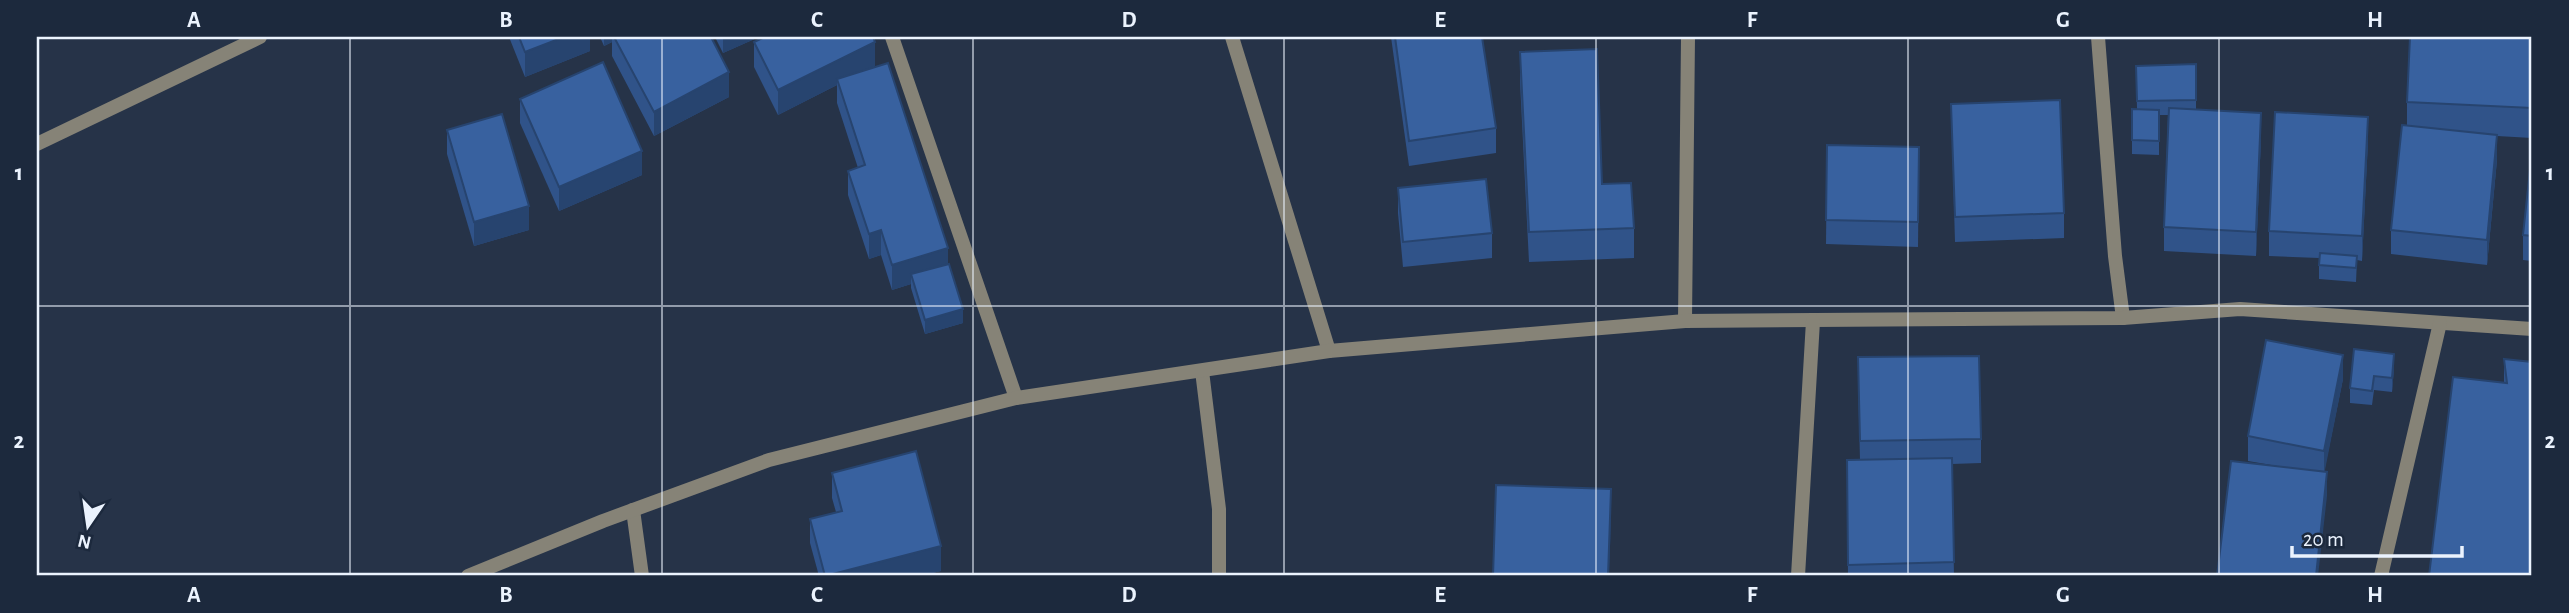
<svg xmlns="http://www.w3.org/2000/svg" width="2569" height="613" font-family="'Alegreya Sans',sans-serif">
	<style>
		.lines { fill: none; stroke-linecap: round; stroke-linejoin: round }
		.minor { stroke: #868377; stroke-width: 14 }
		.wall { fill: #305389 }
		.shaded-wall { fill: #27446f }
		.building { fill: #38619f; stroke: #27446f; stroke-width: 2 }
		.grid { fill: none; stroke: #ebf3fe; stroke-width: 2; stroke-opacity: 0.55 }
		.neatline { fill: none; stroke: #ebf3fe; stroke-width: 2.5 }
		.grid-label { font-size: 23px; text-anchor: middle; font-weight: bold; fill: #ebf3fe }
	</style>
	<rect width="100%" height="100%" fill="#263348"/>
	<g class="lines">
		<!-- minor -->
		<g class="minor">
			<path d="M892,37L1016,398"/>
			<path d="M1232,37L1329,351"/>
			<path d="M2098,37L2115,256L2123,318"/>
			<path d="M37,144L260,37"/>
			<path d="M1685,321L1688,37"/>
			<path d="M1202,371L1219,509V576"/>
			<path d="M633,510L642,576"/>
			<path d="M468,576L603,521L769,460L1016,398L1329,351L1685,321L2123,318L2240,309L2532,329"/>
			<path d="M1798,576L1813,321"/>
			<path d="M2381,576L2440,323"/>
		</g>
	</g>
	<!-- wall -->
	<g class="wall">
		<path d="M509,37H590V51L525,77Z"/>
		<path d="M600,37H711L729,97L654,136L612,56V42L604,46Z"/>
		<path d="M715,37H759L723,53Z"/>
		<path d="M1391,37H1482L1496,128V153L1409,166Z"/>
		<path d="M2532,37V138L2497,136V160L2487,265L2391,254V230L2407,126V102Z"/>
		<path d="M754,42L875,66L872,68L948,264L963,323L925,334L911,288V284L892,290L881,255L869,259L848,195V171L858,168L837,103V85L778,115L754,67Z"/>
		<path d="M1520,52L1602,184L1634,228V258L1529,262L1520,82Z"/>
		<path d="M2196,64V110L2261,138L2256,256L2164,251V227L2168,115H2159V155L2132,154V109H2137L2136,66Z"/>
		<path d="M520,99L642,175L559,211L520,123Z"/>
		<path d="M1951,104L2064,213V238L1955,242Z"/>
		<path d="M447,130L529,230L474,246L447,154Z"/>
		<path d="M2368,141L2362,261L2357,260L2356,282L2319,279V258L2269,256V231Z"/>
		<path d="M1827,145L1919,147L1918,247L1826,244Z"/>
		<path d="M2532,151V261L2523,260V235Z"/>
		<path d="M1398,188L1492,233V258L1403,267L1398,213Z"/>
		<path d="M2354,349L2394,368L2392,392L2374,390L2372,405L2350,403V388Z"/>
		<path d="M2504,359L2532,576L2504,383Z"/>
		<path d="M2343,379L2324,472L2327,496L2277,466L2248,461V436Z"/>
		<path d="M1858,381L1981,439V463L1952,464L1954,576H1848L1847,460H1860Z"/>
		<path d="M832,473L941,571L919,576H819L810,543V519L836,512L832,498Z"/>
	</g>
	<!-- shaded-wall -->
	<g class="shaded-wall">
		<path d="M564,37H590V51L525,77V52Z"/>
		<path d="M604,37H612V42L604,46Z"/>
		<path d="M723,37H759L723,53Z"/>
		<path d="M875,42V66L839,84L837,79V85L778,115V90Z"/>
		<path d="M729,72V97L654,136V112Z"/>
		<path d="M2261,113V138L2256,256V232Z"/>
		<path d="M2368,117V141L2362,261V236Z"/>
		<path d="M2497,135V160L2487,265V240Z"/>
		<path d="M642,151V175L559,211V187Z"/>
		<path d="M529,206V230L474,246V222Z"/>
		<path d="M881,230V255L869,259V234Z"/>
		<path d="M948,248V272L911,274V284L892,290V265Z"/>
		<path d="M963,309V323L925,334V320Z"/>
		<path d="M2394,354V368L2392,392V378Z"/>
		<path d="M2343,355V379L2324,475V451Z"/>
		<path d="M2327,472V496L2318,576H2316Z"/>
		<path d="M1611,489V519L1609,576H1608Z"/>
		<path d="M941,546V571L919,576H825Z"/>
	</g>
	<!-- building -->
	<g class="building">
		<path d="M519,37H564L525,52Z"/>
		<path d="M614,37H711L729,72L654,112Z"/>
		<path d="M765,37H873L875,42L778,90L754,42Z"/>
		<path d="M1395,37H1482L1496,128L1409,141Z"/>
		<path d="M2410,37H2532V108L2407,102Z"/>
		<path d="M1597,49L1602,184L1631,183L1634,228L1529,232L1520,52Z"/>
		<path d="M603,62L642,151L559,187L520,99Z"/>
		<path d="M888,63L948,248L892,265L881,230L869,234L848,171L865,165L837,79Z"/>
		<path d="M2196,64V100L2137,101L2136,66Z"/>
		<path d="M2060,100L2064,213L1955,217L1951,104Z"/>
		<path d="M2169,108L2261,113L2256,232L2164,227Z"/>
		<path d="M2132,109L2159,110V141L2132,140Z"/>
		<path d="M2275,112L2368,117L2362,236L2269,231Z"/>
		<path d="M502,114L529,206L474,222L447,130Z"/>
		<path d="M2402,125L2497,135L2487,240L2391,230Z"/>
		<path d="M1827,145L1919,147L1918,222L1826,220Z"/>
		<path d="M2532,151V236L2523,235Z"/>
		<path d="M1486,179L1492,233L1403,242L1398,188Z"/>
		<path d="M2320,253L2357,256L2356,268L2319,265Z"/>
		<path d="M949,264L963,309L925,320L911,274Z"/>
		<path d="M2266,340L2343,355L2324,451L2248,436Z"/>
		<path d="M2354,349L2394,354L2392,378L2374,376L2372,391L2350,388Z"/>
		<path d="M1979,356L1981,439L1860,441L1858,357Z"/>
		<path d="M2504,359L2532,362V576H2429L2453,377L2507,383Z"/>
		<path d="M916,451L941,546L825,576L810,519L842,511L832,473Z"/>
		<path d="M1952,458L1954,562L1848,565L1847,460Z"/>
		<path d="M2231,461L2327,472L2316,576H2217Z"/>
		<path d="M1496,485L1611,489L1608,576H1493Z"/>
	</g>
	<!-- grid -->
	<path class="grid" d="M350,37V576M662,37V576M973,37V576M1284,37V576M1596,37V576M1908,37V576M2219,37V576M37,306H2532"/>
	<!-- border -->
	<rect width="2569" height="613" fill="none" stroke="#1c293d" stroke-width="77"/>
	<!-- north arrow -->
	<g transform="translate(88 526) rotate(193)" stroke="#1c293d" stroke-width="5" paint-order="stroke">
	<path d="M0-5L12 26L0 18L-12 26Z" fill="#ebf3fe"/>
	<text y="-10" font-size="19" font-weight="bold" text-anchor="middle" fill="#ebf3fe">N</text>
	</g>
	<!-- scale -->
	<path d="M2292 546v10h170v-10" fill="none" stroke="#ebf3fe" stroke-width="3.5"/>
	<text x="2303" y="546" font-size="21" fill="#ebf3fe" stroke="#1c293d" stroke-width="5" paint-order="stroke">20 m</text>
	<rect x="38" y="38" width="2492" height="536" class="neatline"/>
	<g class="grid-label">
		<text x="194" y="27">A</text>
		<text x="506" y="27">B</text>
		<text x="817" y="27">C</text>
		<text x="1129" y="27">D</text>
		<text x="1440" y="27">E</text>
		<text x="1752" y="27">F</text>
		<text x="2063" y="27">G</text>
		<text x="2375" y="27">H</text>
		<text x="19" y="180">1</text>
		<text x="2550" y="180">1</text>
		<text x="19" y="448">2</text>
		<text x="2550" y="448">2</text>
		<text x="194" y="602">A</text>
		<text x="506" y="602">B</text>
		<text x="817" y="602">C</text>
		<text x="1129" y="602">D</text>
		<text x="1440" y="602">E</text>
		<text x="1752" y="602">F</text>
		<text x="2063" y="602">G</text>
		<text x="2375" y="602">H</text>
	</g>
</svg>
